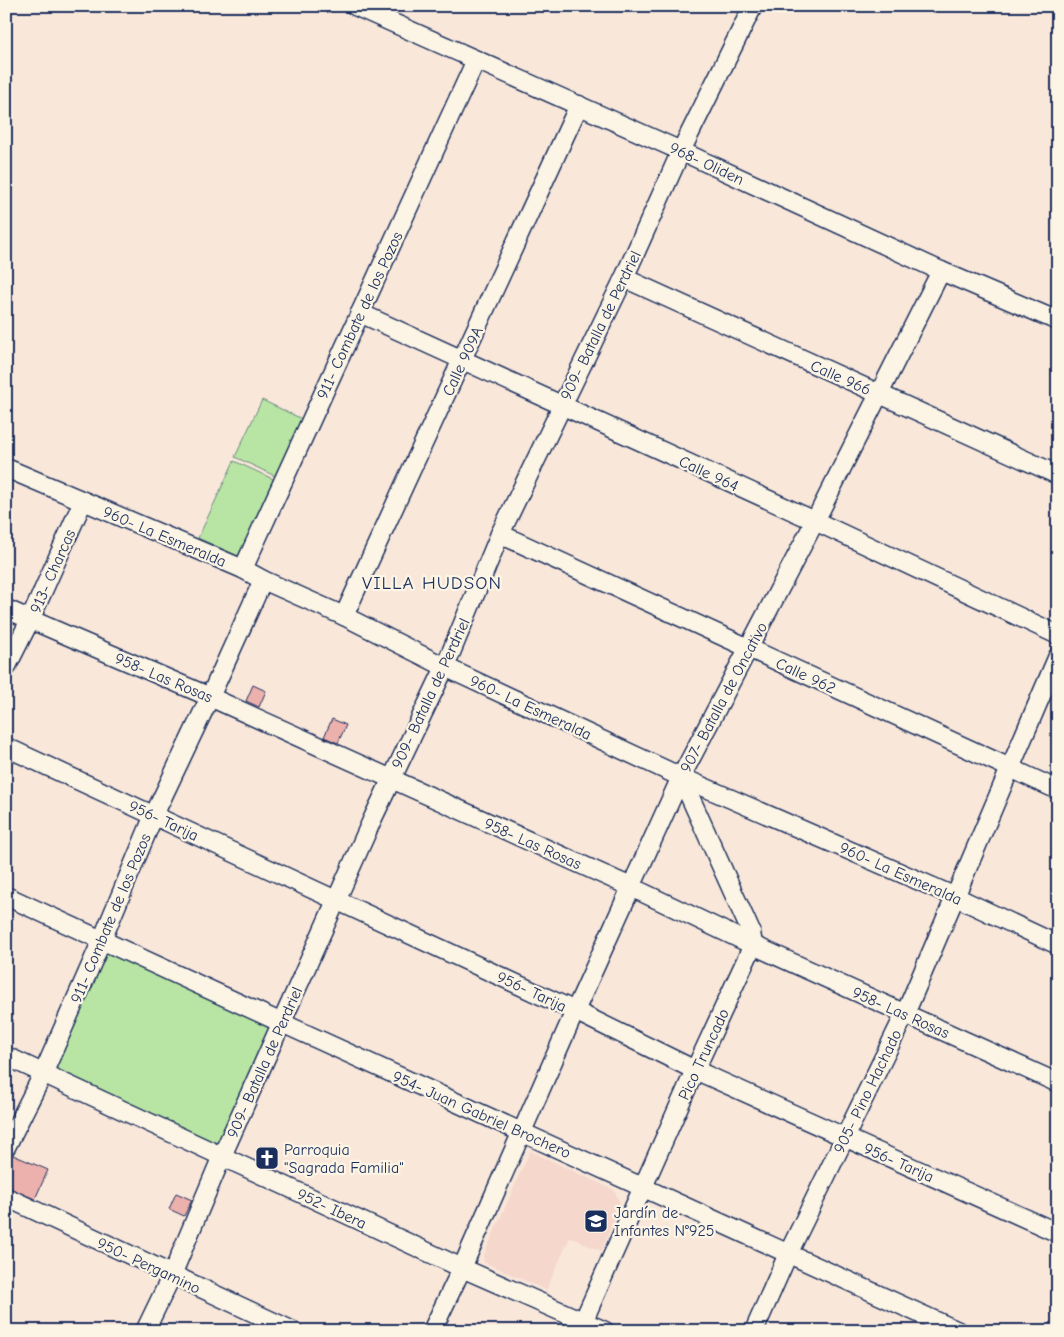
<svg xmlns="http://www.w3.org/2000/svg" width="1064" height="1337" font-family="'Comic Neue',sans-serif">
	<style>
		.built { fill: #f5d7cc }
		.green { fill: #b8e5a3; stroke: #6a8a80 }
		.building { fill: #edb1ad; stroke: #1b2f5e }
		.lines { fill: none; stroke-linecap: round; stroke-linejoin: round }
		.minor-casing { stroke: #1b2f5e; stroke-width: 21 }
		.minor { stroke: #fcf5e5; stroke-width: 18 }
		.labels { text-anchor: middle; stroke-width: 4.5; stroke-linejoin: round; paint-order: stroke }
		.street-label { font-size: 16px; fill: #1b2f5e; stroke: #fcf5e5 }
		.poi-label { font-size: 16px; fill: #1b2f5e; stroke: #fcf5e5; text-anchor: start }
		.quarter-label { font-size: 19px; letter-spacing: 1px; fill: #1b2f5e; stroke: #fcf5e5 }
	</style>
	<rect width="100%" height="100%" fill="#f9e7da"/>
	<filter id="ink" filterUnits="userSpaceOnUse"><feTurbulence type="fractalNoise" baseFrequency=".02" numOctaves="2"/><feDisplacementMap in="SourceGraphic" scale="10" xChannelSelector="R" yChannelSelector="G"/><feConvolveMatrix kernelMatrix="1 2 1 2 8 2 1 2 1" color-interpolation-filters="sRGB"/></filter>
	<g filter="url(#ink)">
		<!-- built -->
		<path class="built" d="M530,1151L614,1190L621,1205L601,1251L570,1237L546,1290L484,1262L483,1257Z"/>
		<!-- green -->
		<g class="green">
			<path d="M262,400L304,420L277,477L235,457Z"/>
			<path d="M234,461L275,480L238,556L198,538Z"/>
			<path d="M105,946L276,1025L219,1149L121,1099L50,1071Z"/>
		</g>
		<!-- building -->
		<g class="building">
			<path d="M253,685L266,691L259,707L246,701Z"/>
			<path d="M332,719L346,725L338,743L324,737Z"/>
			<path d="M13,1155L48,1170L35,1199L6,1187V1158Z"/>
			<path d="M176,1193L192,1200L184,1216L169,1209Z"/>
		</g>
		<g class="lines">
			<!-- minor casing -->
			<g class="minor-casing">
				<g id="minor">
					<path d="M355,6L681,151L941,271L1058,321"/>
					<path d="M624,278L1058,475"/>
					<path d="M360,313L815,521L1058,635"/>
					<path d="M6,468L243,569L263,580L344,616L445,667L681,777L956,897L1058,945"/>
					<path d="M500,534L1058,790"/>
					<path d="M243,569L476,60"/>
					<path d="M6,609L210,697L631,887L753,945L1058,1083"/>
					<path d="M344,616L579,105"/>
					<path d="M6,668L30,620L83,501"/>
					<path d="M6,747L575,1011L695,1070L1058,1233"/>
					<path d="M6,896L282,1023L958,1331"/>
					<path d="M6,1056L462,1268L605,1331"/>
					<path d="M6,1147L43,1074L102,940L154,815L210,697L263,580"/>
					<path d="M6,1197L293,1331"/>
					<path d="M145,1331L172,1275L222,1156L373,818L445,667L500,534L624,278L681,151L753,6"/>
					<path d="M432,1331L462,1268L575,1011L681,777L815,521L941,271"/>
					<path d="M579,1331L695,1070L753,945L751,932L681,777"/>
					<path d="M754,1331L788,1254L905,1014L1058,656"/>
				</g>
			</g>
			<!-- minor -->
			<use href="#minor" class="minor"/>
		</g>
	</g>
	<!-- icons -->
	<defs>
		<g id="church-square" transform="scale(1.25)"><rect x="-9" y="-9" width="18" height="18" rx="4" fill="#1b2f5e" stroke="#fcf5e5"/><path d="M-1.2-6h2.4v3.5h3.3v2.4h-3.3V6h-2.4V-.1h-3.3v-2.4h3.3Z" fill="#fff"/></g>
		<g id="school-square" transform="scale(1.25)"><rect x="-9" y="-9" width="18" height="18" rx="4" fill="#1b2f5e" stroke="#fcf5e5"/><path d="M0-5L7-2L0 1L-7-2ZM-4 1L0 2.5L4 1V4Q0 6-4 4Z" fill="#fff"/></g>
	</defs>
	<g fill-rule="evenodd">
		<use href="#church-square" x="267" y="1158"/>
		<use href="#school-square" x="596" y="1221"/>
	</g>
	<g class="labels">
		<!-- street labels -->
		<g class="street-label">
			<text transform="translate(707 163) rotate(25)" y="6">968- Oliden</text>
			<text transform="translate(359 315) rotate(-65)" y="6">911- Combate de los Pozos</text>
			<text transform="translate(600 325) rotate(-64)" y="6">909- Batalla de Perdriel</text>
			<text transform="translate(462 361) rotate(-65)" y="6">Calle 909A</text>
			<text transform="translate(841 377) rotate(24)" y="6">Calle 966</text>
			<text transform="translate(709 473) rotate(25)" y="6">Calle 964</text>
			<text transform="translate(165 536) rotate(23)" y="6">960- La Esmeralda</text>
			<text transform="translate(52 571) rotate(-66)" y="6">913- Charcas</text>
			<text transform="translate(806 675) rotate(25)" y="6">Calle 962</text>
			<text transform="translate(164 677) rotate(23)" y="6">958- Las Rosas</text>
			<text transform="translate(430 693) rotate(-65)" y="6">909- Batalla de Perdriel</text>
			<text transform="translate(723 697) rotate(-62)" y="6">907- Batalla de Oncativo</text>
			<text transform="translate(531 707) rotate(25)" y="6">960- La Esmeralda</text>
			<text transform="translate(164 820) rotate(25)" y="6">956- Tarija</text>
			<text transform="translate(533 843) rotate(24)" y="6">958- Las Rosas</text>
			<text transform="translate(901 873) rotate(24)" y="6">960- La Esmeralda</text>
			<text transform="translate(110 918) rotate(-67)" y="6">911- Combate de los Pozos</text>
			<text transform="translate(532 991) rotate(25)" y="6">956- Tarija</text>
			<text transform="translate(901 1012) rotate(24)" y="6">958- Las Rosas</text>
			<text transform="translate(703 1054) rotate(-65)" y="6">Pico Truncado</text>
			<text transform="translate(264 1062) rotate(-66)" y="6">909- Batalla de Perdriel</text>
			<text transform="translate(867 1091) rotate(-64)" y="6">905- Pino Hachado</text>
			<text transform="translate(482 1114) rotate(24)" y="6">954- Juan Gabriel Brochero</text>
			<text transform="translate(899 1162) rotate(24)" y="6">956- Tarija</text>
			<text transform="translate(332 1208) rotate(25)" y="6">952- Ibera</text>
			<text transform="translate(149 1265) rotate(25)" y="6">950- Pergamino</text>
		</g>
		<!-- poi labels -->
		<g class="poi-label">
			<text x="284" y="1155">Parroquia<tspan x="284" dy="18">"Sagrada Familia"</tspan></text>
			<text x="614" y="1218">Jardín de<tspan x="614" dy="18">Infantes N°925</tspan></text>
		</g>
		<!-- quarter labels -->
		<g class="quarter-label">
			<text x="432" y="589">VILLA HUDSON</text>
		</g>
	</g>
	<!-- margin -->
	<rect width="1064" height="1337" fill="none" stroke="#fcf5e5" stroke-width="25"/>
	<rect x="12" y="12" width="1039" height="1312" fill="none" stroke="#1b2f5e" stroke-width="2" filter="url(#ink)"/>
</svg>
